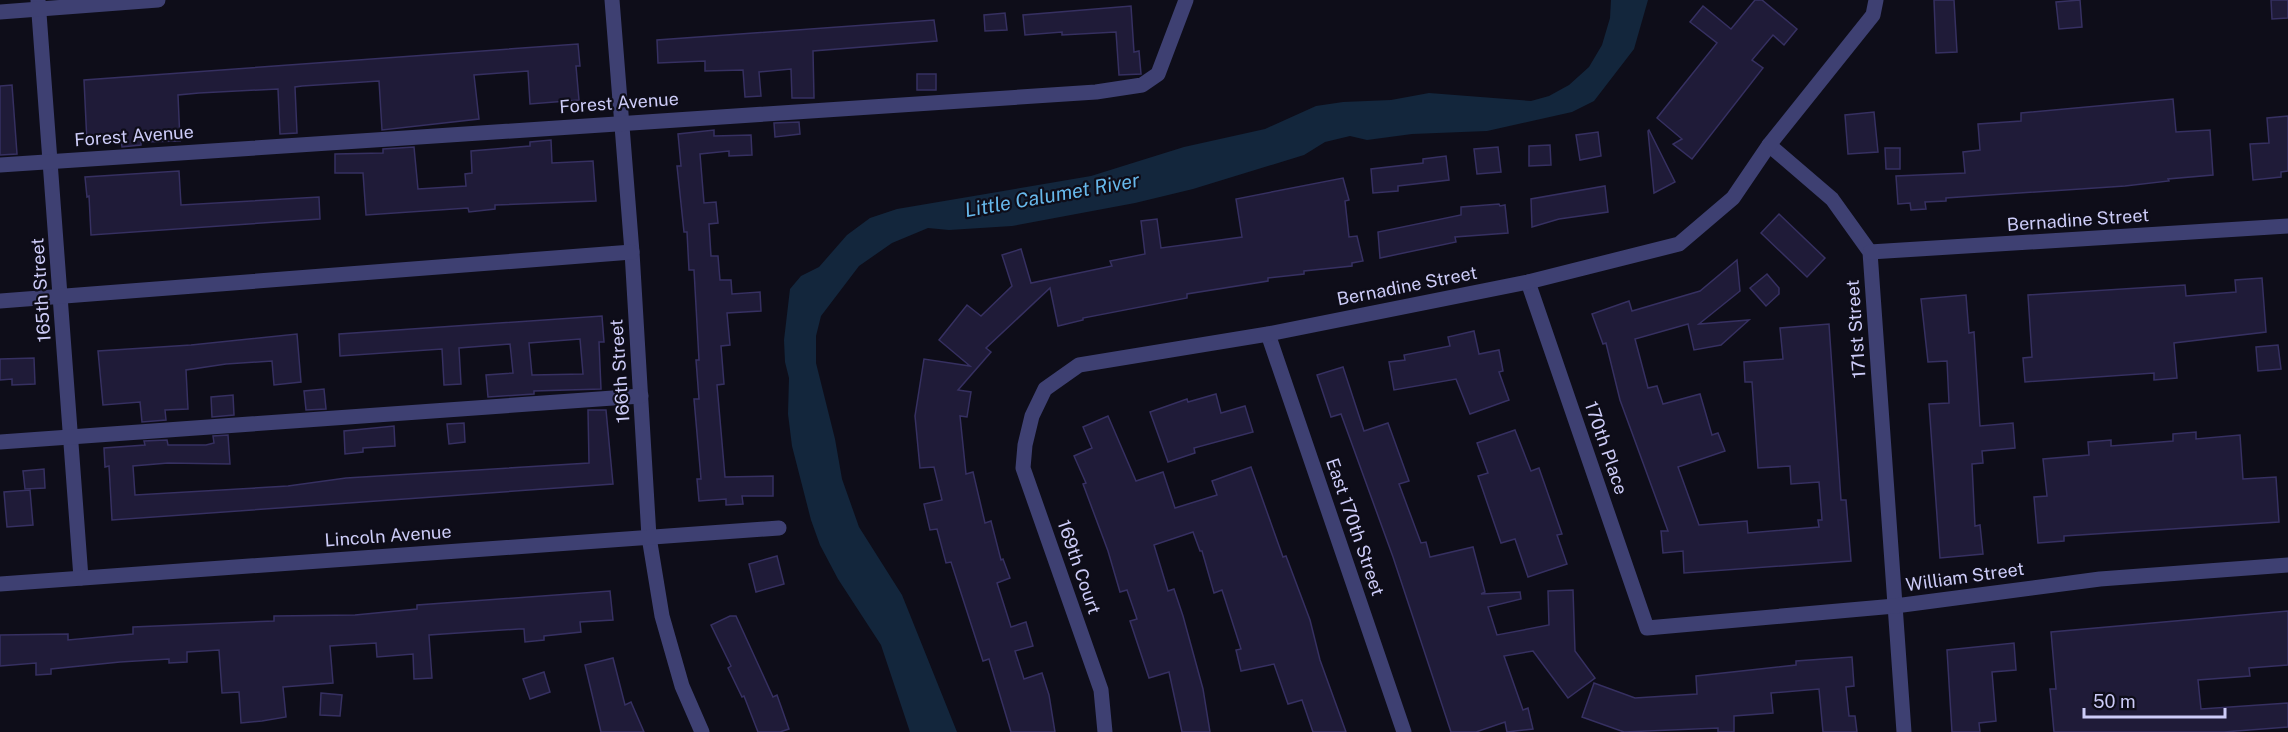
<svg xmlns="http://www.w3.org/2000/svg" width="2288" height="732" font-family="'Public Sans',sans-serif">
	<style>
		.water { fill: #13263c }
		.building { fill: #1f1b38; stroke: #363061; stroke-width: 1.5; fill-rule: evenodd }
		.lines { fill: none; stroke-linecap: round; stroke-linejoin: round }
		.minor { stroke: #3e4072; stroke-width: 15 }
		.labels { text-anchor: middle; stroke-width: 4.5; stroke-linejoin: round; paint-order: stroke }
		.street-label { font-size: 18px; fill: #cdccf8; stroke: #0e0d19 }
		.water-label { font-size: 20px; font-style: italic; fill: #67b8eb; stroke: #0e0d19 }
	</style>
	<rect width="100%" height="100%" fill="#0e0d19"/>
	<!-- water -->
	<path class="water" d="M1611,0H1648L1634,49L1594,101L1572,112L1487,131L1412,134L1367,140L1350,136L1325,142L1304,155L1193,189L1135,203L1012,226L949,230L928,228L892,243L859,266L821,316L816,336V363L835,439L842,479L859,527L902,595L957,732H910L881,645L838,579L820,545L811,520L792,446L788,414L789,378L785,362L784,340L790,289L801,276L819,267L847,235L870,218L897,209L1091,176L1184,147L1265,129L1316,106L1343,102L1391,100L1429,93L1531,101L1549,96L1569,85L1589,67L1602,45L1610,18Z"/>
	<!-- building -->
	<g class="building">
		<path d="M1755,0H1762L1797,29L1784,45L1773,35L1752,60L1763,68L1692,159L1673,144L1682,139L1657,118L1717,43L1690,22L1703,6L1731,29Z"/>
		<path d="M1934,0H1954L1957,52L1936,53Z"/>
		<path d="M2080,0L2082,27L2059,29L2056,2Z"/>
		<path d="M2271,0H2288V18L2272,19Z"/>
		<path d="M1131,6L1134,52L1139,51L1141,74L1119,75L1116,32L1062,35V32L1025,35L1023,15Z"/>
		<path d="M1005,13L1007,30L985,31L984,15Z"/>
		<path d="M934,20L937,41L813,51L814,98H792L791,69L759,72L761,96L745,97L743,70L705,71V61L658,63L657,40Z"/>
		<path d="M578,44L580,66H576L579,100L530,104L528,71L474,75L479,119L382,130L379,81L302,86L295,87L297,133L280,134L278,89L199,93L178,95L180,141L141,142V145L122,147L121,140L87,143L84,80Z"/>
		<rect x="917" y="74" width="19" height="16"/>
		<path d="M12,85L17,154L0,155V86Z"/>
		<path d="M2173,99L2176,132L2210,130L2213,175L2168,179L2169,181L2125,186L1946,198V201L1925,202L1926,209L1911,210L1910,203L1898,204L1896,176L1965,173L1963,152L1980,150L1978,124L2021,121V113Z"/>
		<path d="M1874,112L1878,152L1848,154L1845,115Z"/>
		<path d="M2288,116V171L2281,172V177L2253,180L2250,144L2269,143L2267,118Z"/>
		<path d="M799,122L800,134L775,137L774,123Z"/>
		<path d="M714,130V136L751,135L752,155L729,156V151L700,154L704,203L716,202L718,223L709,224L711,256H718L720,280H731L732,294L760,292L761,311L727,313L730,345L721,346L724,384L717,385L725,477L773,476V496H742L743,504L726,505V499L699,501L697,479H701L694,399H699L696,360H699L694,270H689L687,232H684L677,166H681L678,134Z"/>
		<path d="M1649,130L1675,182L1654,193L1648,131Z"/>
		<path d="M1598,132L1601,156L1580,160L1576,135Z"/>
		<path d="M551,140L552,163L593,161L596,201L495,205V209L469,212L468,208L366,215L363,173H335V154L383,153V149L414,147L418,189L466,186L465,174L472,173L471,151L530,146V142Z"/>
		<path d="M1550,145L1551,165L1529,166V146Z"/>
		<path d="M1498,147L1501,172L1477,174L1474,149Z"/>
		<path d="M1885,148H1900V169H1886Z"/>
		<path d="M1446,156L1449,180L1398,186V191L1373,193L1371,169L1423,163V159Z"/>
		<path d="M179,171L181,205L319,197L320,219L91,235L89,196L87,197L85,177Z"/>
		<path d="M1343,178L1349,200L1345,201L1349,237L1357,236L1363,261L1352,263V266L1304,271V274L1268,278V281L1187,294V298L1083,318V320L1058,326L1050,288L986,348L991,352L958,390L971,392L967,417L960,416L966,474L973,472L985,523L991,521L1001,560L1003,559L1010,578L997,583L1011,627L1026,622L1033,646L1015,651L1024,679L1042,673L1049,695L1055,732H1011L989,659L983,661L951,562L946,563L937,529L930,530L924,504L942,500L934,467L920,468L915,416L924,359L970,366L939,340L967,305L981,316L1012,286L1002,255L1021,249L1031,283L1112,266L1110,261L1145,254L1141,221L1157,219L1161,248L1242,237L1236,199Z"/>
		<path d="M1605,186L1608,212L1559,219L1532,227L1531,199Z"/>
		<path d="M1499,204L1500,206L1505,205L1508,233L1455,237L1456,242L1380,258L1378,232L1461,215V207Z"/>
		<path d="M1779,214L1825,258L1807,277L1761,233Z"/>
		<path d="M1737,260L1740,291L1699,324L1749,320L1721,345L1694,350L1688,324L1635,339L1648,388L1657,386L1663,404L1700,394L1712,435L1718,433L1725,451L1678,467L1699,525L1747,521L1748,533L1819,527L1818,520H1822L1819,482L1791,484L1790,466L1758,468L1752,382H1745L1744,362L1783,359L1780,328L1829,324L1841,500H1846L1851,561L1684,573L1683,551L1663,553L1661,531H1668L1620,400L1606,343L1603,344L1592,314L1629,301L1632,311L1700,291Z"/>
		<path d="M1767,274L1779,288V294L1766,306L1750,288Z"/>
		<path d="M2262,278L2266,332L2174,343L2177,378L2154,380V373L2025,382L2023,358L2032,357L2028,295L2185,285L2186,296L2236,292L2235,280Z"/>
		<path d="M1966,295L1969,333L1974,332L1980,426L2013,423L2015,448L1982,451L1983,463L1972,464L1975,526L1980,525L1983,554L1940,558L1929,404L1949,403L1947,361L1928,362L1921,299Z"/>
		<path d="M602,316L604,342H599L601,389L534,391V394L488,397L486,375L513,373L510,344L459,348L461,384L444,385L442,349L340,356L339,334ZM580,339L583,374L532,375L529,343Z"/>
		<path d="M1474,331L1479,354L1499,350L1503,371L1499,372L1509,400L1470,414L1456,379L1394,390L1389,362L1405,360L1404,355L1450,346L1448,337Z"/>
		<path d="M297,334L301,382L274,385L272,361L226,364L186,370L188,409L165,410L166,420L142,422L140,402L103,405L98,351L191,345Z"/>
		<path d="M2278,345L2281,369L2258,371L2256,347Z"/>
		<path d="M34,358L35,384L12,385V379L0,380V359Z"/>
		<path d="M1343,367L1364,431L1388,423L1409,481L1399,484L1421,543L1426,542L1430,557L1473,547L1485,592L1481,594L1520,592L1521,599L1488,607L1497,635L1549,625L1548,591L1573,590L1575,651L1595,678L1568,698L1533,651L1504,656L1523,710L1528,708L1533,729L1507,732L1505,722L1476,732H1451L1393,557L1341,414L1331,417L1317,375Z"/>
		<path d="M324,389L326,409L306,410L304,391Z"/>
		<path d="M1216,394L1221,413L1245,406L1253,432L1194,448L1195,453L1168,462L1150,412L1187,399L1188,402Z"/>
		<path d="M233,395L234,415L212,417L211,397Z"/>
		<path d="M588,410H606L613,484L112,520L109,466L105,467L104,448L145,445L144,441L167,440L168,445H206L214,443L213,436L228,435L230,464L168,463L133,466L135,495L288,486L346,478L589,463Z"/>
		<path d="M1108,416L1136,481L1163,472L1175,508L1217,495L1212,481L1251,467L1283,557L1286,556L1310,620L1320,660L1346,732H1313L1302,700L1288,704L1274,664L1241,671L1236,650L1241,649L1222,590L1214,593L1202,551H1200L1193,532L1154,545L1168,591L1174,589L1183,616L1203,689L1210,732H1182L1169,672L1149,678L1130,621L1137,619L1127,590L1120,592L1108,551L1083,484L1086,483L1074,456L1092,448L1083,427Z"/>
		<path d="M464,423L465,442L449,444L447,424Z"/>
		<path d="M394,426L395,446L363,448V452L345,454L344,431Z"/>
		<path d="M1515,430L1531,471L1539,468L1562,534L1557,535L1567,564L1528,577L1515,539L1501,543L1478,476L1488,473L1477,443Z"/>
		<path d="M2196,432V439L2240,435L2243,479L2276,477L2279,522L2064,536V541L2038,543L2034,497L2047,496L2043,459L2089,455L2088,442L2111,440V446L2173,441V434Z"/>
		<path d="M44,469L45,488L25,489L23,471Z"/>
		<path d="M30,490L33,525L7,527L4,492Z"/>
		<path d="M777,556L784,584L756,592L749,564Z"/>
		<path d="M610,591L613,620L580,622L581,632L544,636V640L525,642L524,629H519L429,635L432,678L414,679L413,654L377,657L376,643L330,646L333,683L283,687L286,717L262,721L241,723L239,692L222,693L219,650L187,652V662L169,663V659L120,662L51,669V674L36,675V663L0,666V635L68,634V640L133,634V627L274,621V616L355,615L417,609V605Z"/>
		<path d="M2288,611V665L2249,668L2250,676L2198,680L2201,709L2288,703V727L2224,732H2054L2050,689H2056L2051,632Z"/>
		<path d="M730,616H736L773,697L777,695L789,729L780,732H758L744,696L742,697L728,668L731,666L711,625Z"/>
		<path d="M2014,643L2016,670L1992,672L1996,721L1979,723L1980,732H1952L1947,650Z"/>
		<path d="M1852,657L1854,686L1846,687L1849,716H1855L1857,732H1823L1819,689L1771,693L1773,713L1734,716V732H1718V728L1624,732L1582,717L1594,683L1635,698L1697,694L1696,676L1796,665V661Z"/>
		<path d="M613,658L625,705L631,702L644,732H601L585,665Z"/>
		<path d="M544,672L550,692L530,699L523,679Z"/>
		<path d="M321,693L342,695L340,716L320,715Z"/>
	</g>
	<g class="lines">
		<!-- minor -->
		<g class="minor">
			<path d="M38,0L81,578"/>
			<path d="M612,0L632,252L649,537L662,616L682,686L702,732"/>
			<path d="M0,12L158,0"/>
			<path d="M1769,145L1832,199L1870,252L1904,732"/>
			<path d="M0,165L1096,92L1142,85L1158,74L1186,0"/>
			<path d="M1870,252L2288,226"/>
			<path d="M1528,282L1647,628L1895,606L2100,579L2288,565"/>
			<path d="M0,301L632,252"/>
			<path d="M1268,334L1404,732"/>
			<path d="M0,442L641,396"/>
			<path d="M0,584L779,528"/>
			<path d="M1105,732L1101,690L1023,468L1025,445L1032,416L1045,389L1079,365L1268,334L1528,282L1679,244L1733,198L1769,145L1873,15L1876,0"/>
		</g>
	</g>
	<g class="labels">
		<!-- street labels -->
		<g class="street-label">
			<text transform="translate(619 103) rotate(-4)" y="6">Forest Avenue</text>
			<text transform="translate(134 136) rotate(-4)" y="6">Forest Avenue</text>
			<text transform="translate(2078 220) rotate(-4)" y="6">Bernadine Street</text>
			<text transform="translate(1407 286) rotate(-11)" y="6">Bernadine Street</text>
			<text transform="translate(41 290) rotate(-94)" y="6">165th Street</text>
			<text transform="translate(1856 329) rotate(-94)" y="6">171st Street</text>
			<text transform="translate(620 371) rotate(-94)" y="6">166th Street</text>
			<text transform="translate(1606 448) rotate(71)" y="6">170th Place</text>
			<text transform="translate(1355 527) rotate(71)" y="6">East 170th Street</text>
			<text transform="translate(388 536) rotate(-4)" y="6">Lincoln Avenue</text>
			<text transform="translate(1079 567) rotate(71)" y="6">169th Court</text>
			<text transform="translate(1965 577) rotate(-8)" y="6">William Street</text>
		</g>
		<!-- water labels -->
		<g class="water-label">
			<text transform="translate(1052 195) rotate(-10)" y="7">Little Calumet River</text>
		</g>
	</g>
	<!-- scale -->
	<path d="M2084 708v9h141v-9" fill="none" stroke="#cdccf8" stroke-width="3"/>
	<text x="2093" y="708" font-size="18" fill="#cdccf8" stroke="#0e0d19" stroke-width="4.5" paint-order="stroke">50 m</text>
</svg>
